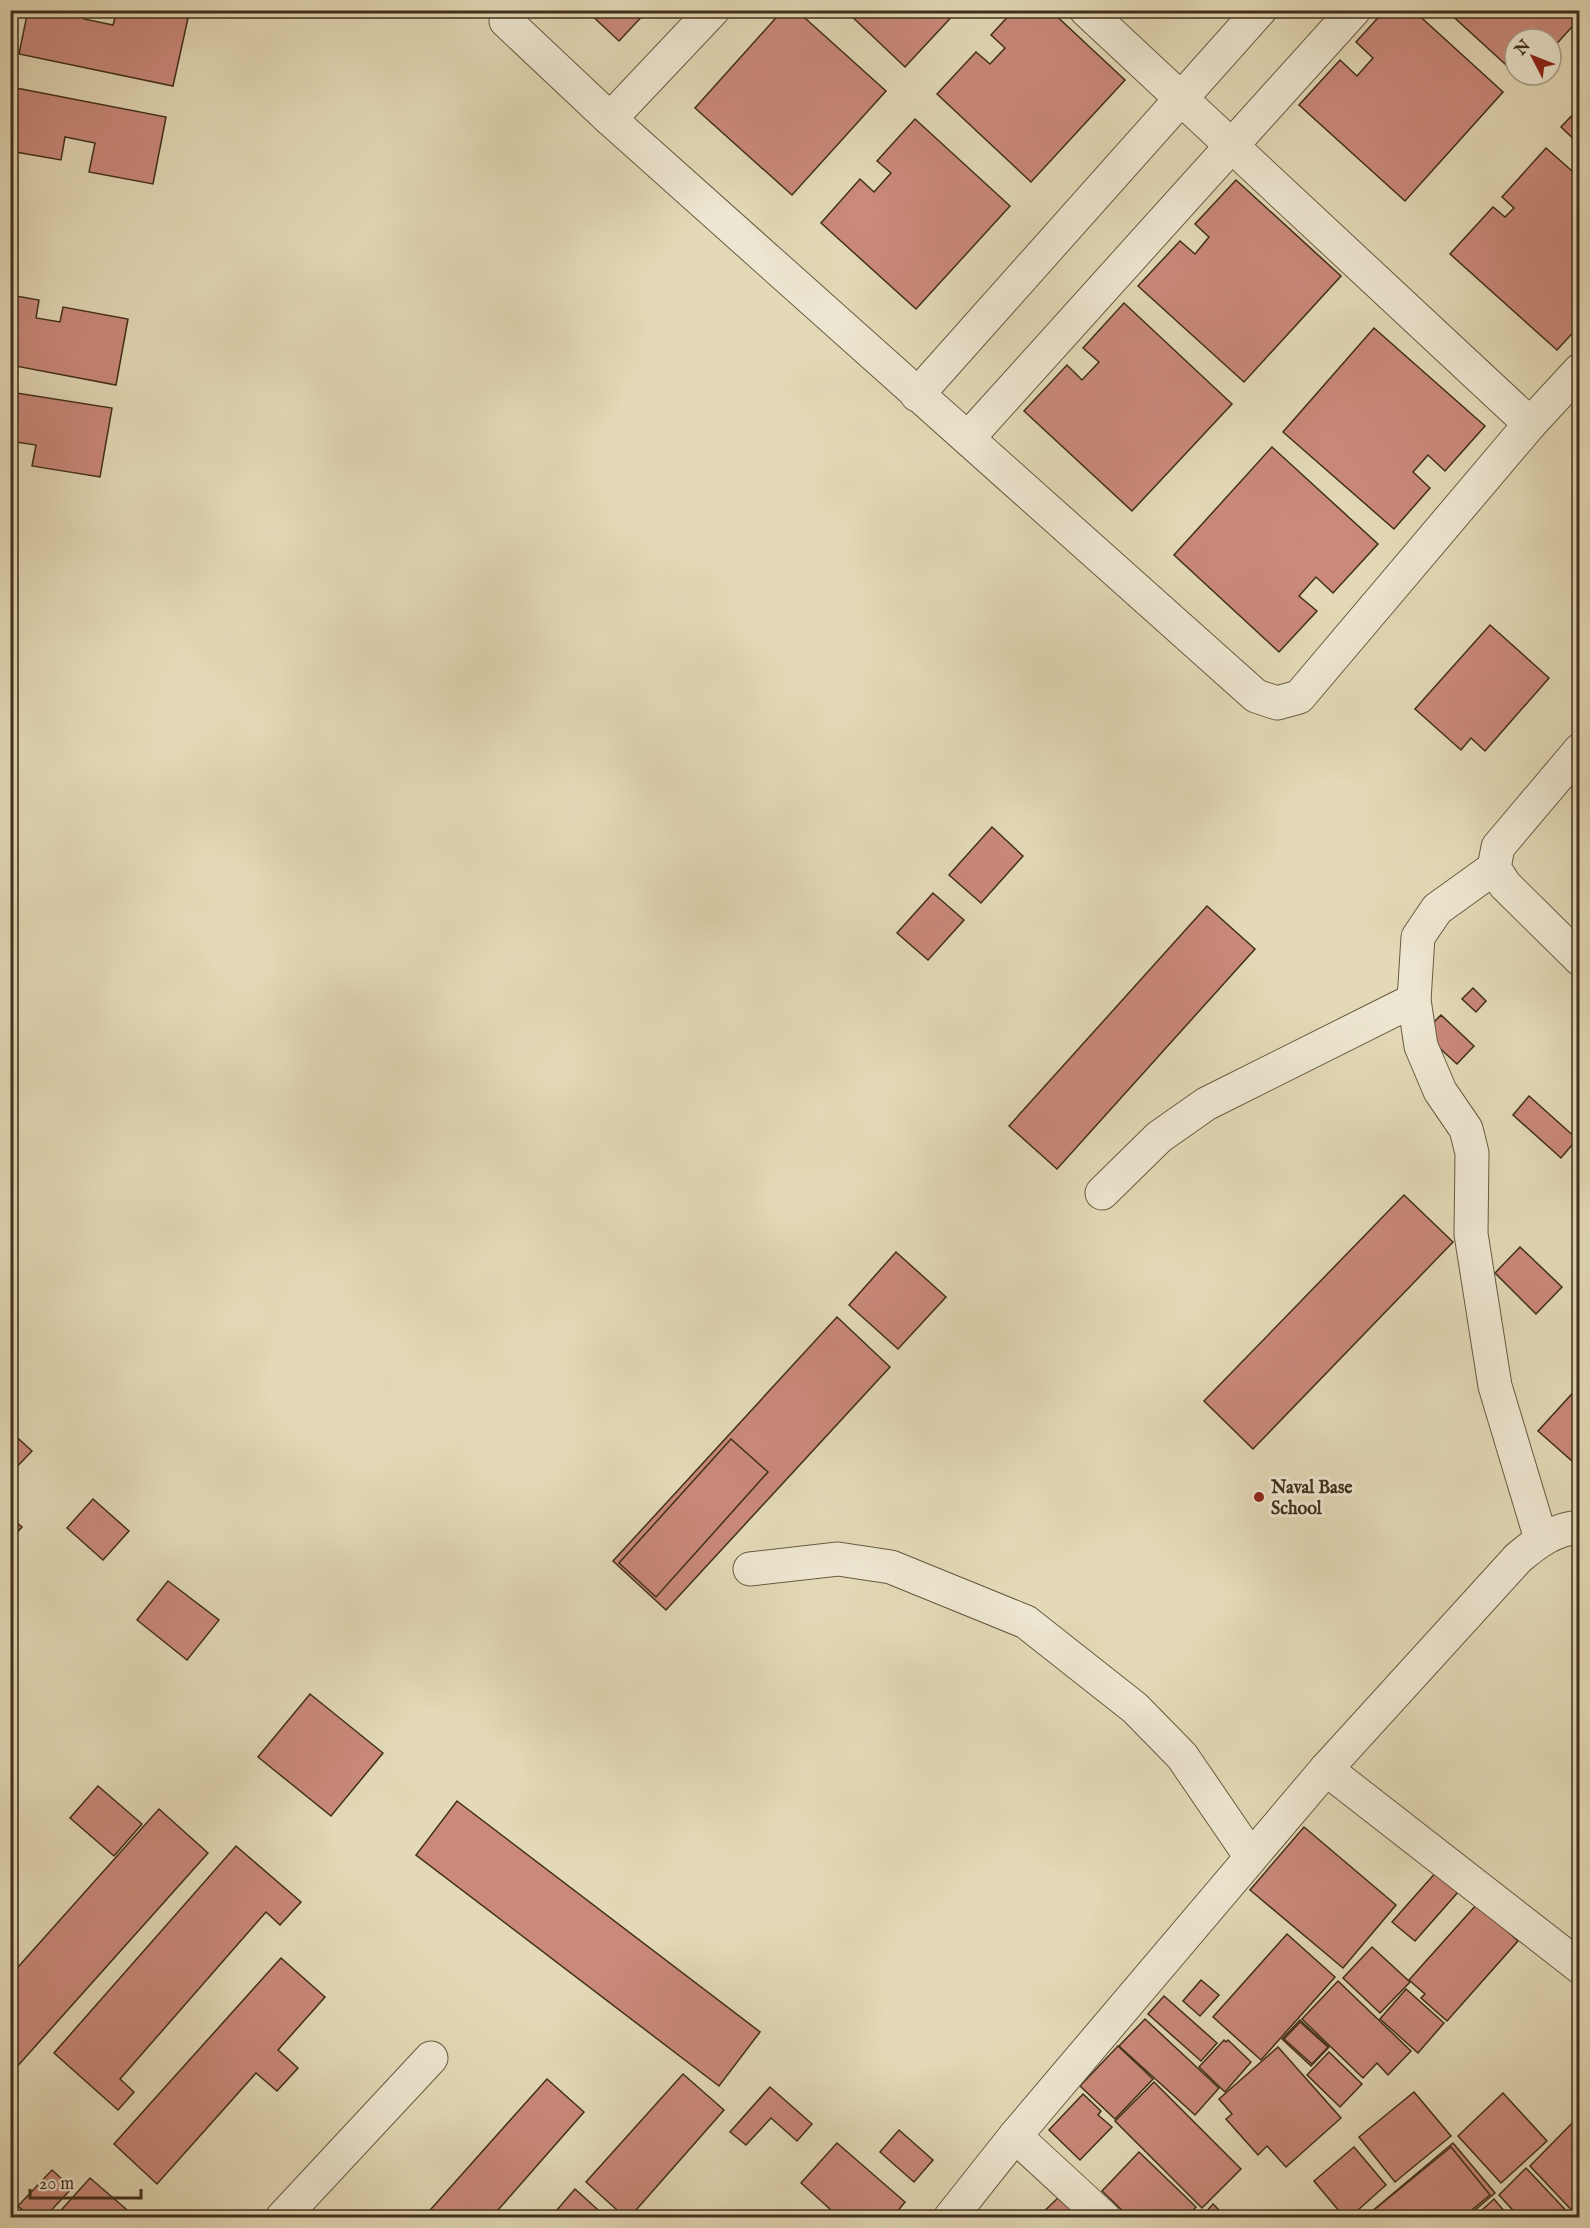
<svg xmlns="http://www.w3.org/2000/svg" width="1590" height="2228" font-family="'IM FELL English',serif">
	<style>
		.building { fill: #ca897a; stroke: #402f1b; stroke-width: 1.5 }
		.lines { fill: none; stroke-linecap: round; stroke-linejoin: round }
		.minor-casing { stroke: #695a42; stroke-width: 35 }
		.minor { stroke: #ede6d0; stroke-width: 33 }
		.poi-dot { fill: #8f2418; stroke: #ede6d0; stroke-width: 2 }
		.labels { text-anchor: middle; stroke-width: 6; stroke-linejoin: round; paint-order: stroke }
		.poi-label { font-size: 18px; font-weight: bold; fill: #402f1b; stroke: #ede6d0; text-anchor: start }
	</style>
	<rect width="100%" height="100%" fill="#e3d9b6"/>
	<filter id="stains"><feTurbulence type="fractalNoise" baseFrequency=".00333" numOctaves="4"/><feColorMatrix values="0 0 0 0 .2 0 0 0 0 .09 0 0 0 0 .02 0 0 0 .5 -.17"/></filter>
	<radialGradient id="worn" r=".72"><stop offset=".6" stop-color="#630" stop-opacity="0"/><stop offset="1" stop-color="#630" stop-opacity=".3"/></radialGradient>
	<!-- building -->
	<g class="building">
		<path d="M28,10H86L84,19L113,25L117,10H154L188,18L173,86L19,54Z"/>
		<path d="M586,10H648L619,41Z"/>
		<path d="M783,10H796L886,91L792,195L695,108Z"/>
		<path d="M845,10H958L905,67Z"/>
		<path d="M1014,10H1050L1125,80L1031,182L937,94L976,52L990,64L1005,48L991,35Z"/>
		<path d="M1385,10H1413L1503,92L1405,201L1299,105L1340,60L1357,76L1373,58L1356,42Z"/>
		<path d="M1446,10H1580V18L1551,50V39H1515V73Z"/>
		<path d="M11,87L166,117L153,184L89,172L95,143L65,137L61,160L10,151Z"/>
		<path d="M1580,107V145L1561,127Z"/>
		<path d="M915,119L1010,206L916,309L821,223L860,179L874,192L891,173L877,161Z"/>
		<path d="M1546,148L1580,178V325L1557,350L1450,254L1493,207L1505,217L1514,208L1502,197Z"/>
		<path d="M1236,180L1341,276L1244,382L1138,286L1180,241L1195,254L1209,237L1195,224Z"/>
		<path d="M10,295L39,300L36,318L60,322L63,307L128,319L116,385L10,365Z"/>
		<path d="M1124,303L1232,404L1132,511L1024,411L1067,365L1082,380L1099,362L1083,348Z"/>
		<path d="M1374,328L1485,426L1445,471L1428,455L1413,472L1430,488L1394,529L1283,432Z"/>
		<path d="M10,392L112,408L100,477L32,466L36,445L10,441Z"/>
		<path d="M1272,447L1378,544L1333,593L1316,577L1299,596L1317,611L1279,652L1174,555Z"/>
		<path d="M1490,625L1549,678L1485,751L1471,738L1461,750L1415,709Z"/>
		<path d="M992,827L1023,856L981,903L949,875Z"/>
		<path d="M933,893L964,920L928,960L897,933Z"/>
		<path d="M1207,906L1255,949L1057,1169L1009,1126Z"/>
		<path d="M1473,988L1486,1001L1476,1012L1462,999Z"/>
		<path d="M1441,1015L1474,1046L1457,1064L1423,1033Z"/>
		<path d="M1529,1096L1577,1139L1561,1158L1513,1115Z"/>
		<path d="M1404,1195L1453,1242L1253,1449L1204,1401Z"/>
		<path d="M1520,1247L1562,1287L1536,1314L1495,1273Z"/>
		<path d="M896,1252L946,1297L898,1349L849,1305Z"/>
		<path d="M837,1317L890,1367L666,1610L613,1561Z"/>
		<path d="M1580,1385V1468L1538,1431Z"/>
		<path d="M10,1431L32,1451L10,1474Z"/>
		<path d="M731,1439L768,1472L656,1597L619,1563Z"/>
		<path d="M93,1499L129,1531L103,1560L67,1528Z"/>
		<path d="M10,1517L22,1527L10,1540Z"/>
		<path d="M168,1581L219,1620L187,1660L137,1620Z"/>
		<path d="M310,1694L383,1753L331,1816L258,1757Z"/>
		<path d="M98,1786L142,1824L114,1856L70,1818Z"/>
		<path d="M457,1801L760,2032L719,2086L416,1855Z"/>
		<path d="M159,1809L208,1853L15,2069L10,2064V1976Z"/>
		<path d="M1304,1827L1396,1905L1343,1968L1250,1890Z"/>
		<path d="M236,1846L301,1902L280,1925L266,1912L120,2079L134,2092L118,2110L54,2053Z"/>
		<path d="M1437,1871L1459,1891L1415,1941L1392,1922Z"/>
		<path d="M1477,1904L1518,1941L1447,2021L1421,1998L1425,1994L1409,1980Z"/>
		<path d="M1287,1934L1335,1977L1261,2060L1213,2017Z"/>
		<path d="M1372,1947L1410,1982L1380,2013L1343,1978Z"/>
		<path d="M281,1958L325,1997L278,2050L298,2068L277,2091L256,2073L157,2184L114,2144Z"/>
		<path d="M1201,1980L1219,1995L1200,2016L1183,2001Z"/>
		<path d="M1338,1981L1411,2051L1388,2075L1377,2063L1363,2078L1302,2019Z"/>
		<path d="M1406,1989L1444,2023L1418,2053L1380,2019Z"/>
		<path d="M1164,1996L1217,2043L1201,2061L1148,2014Z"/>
		<path d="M1145,2019L1219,2088L1195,2115L1119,2046Z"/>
		<path d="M1300,2020L1329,2047L1311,2066L1282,2039Z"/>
		<path d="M1300,2022L1328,2047L1312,2064L1284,2039Z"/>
		<path d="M1224,2040L1226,2042L1228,2040L1251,2062L1225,2092L1199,2067Z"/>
		<path d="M1118,2046L1153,2079L1115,2119L1080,2086Z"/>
		<path d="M1278,2047L1341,2118L1286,2167L1267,2146L1258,2155L1226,2119L1232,2114L1219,2099Z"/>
		<path d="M1329,2052L1362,2084L1340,2107L1307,2075Z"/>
		<path d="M683,2074L724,2110L629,2218H626L586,2182Z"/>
		<path d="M547,2079L584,2112L491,2218H423Z"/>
		<path d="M1154,2082L1241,2169L1202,2208L1115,2121Z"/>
		<path d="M770,2087L812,2124L797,2141L771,2118L746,2145L730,2132Z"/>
		<path d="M1414,2092L1451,2136L1395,2182L1359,2137Z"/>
		<path d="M1503,2093L1547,2141L1501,2183L1458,2136Z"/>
		<path d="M1083,2094L1101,2111L1098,2115L1112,2127L1080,2160L1049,2130Z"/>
		<path d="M1580,2115V2218H1579L1530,2166Z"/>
		<path d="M899,2130L933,2160L914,2182L880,2152Z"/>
		<path d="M837,2143L905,2202L892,2218H840L801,2183Z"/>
		<path d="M1453,2143L1495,2193L1466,2218H1364Z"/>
		<path d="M1354,2147L1386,2185L1349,2218H1345L1314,2181Z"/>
		<path d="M1451,2147L1490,2195L1462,2218H1364Z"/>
		<path d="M1139,2152L1196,2207L1186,2218H1130L1102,2191Z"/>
		<path d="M1526,2168L1573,2218H1520L1499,2195Z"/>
		<path d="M52,2170L72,2188L44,2218H31L18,2206Z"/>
		<path d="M90,2178L134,2216L133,2218H54Z"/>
		<path d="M575,2189L607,2218H550Z"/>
		<path d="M1060,2196L1079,2218H1037Z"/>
		<path d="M1494,2199L1510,2218H1473Z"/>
		<path d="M1213,2204L1227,2218H1206L1203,2215Z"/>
		<path d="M15,2210L24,2218H10Z"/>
	</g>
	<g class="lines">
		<!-- minor casing -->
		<g class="minor-casing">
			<g id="minor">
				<path d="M1086,10L1530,424"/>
				<path d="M506,21L610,119L1256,696L1277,703L1299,697L1530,424L1580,370"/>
				<path d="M610,119L713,10"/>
				<path d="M917,395L1260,10"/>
				<path d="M968,438L1354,10"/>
				<path d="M1580,750L1498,847L1494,868L1505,885L1580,959"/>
				<path d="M1494,868L1437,909L1418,937L1414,1000L1421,1046L1440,1091L1466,1129L1472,1153L1471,1234L1495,1386L1541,1539"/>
				<path d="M1102,1193L1159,1137L1206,1104L1414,1000"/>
				<path d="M750,1569L838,1559L891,1567L1026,1622L1135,1708L1182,1756L1251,1857"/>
				<path d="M1326,1769L1580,1967"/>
				<path d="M1015,2136L1104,2218"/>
				<path d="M282,2218L431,2058"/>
				<path d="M950,2218L1015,2136L1326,1769L1518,1558C1537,1542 1554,1529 1580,1527"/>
			</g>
		</g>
		<!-- minor -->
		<use href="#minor" class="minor"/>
	</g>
	<!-- markers -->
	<circle class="poi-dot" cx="1259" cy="1497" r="6"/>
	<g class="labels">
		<!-- poi labels -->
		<g class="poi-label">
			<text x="1271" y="1493">Naval Base<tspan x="1271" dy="21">School</tspan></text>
		</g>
	</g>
	<!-- margin -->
	<rect width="1590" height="2228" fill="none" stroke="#e3d9b6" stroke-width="36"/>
	<rect x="12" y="12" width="1566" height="2204" fill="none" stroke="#402f1b" stroke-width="3"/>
	<rect x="18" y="18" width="1554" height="2192" fill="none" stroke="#402f1b" stroke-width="1.5"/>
	<!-- north arrow -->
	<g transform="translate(1533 57) rotate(312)"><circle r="28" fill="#ede6d0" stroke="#a89d88" stroke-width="1.5"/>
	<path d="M0-4.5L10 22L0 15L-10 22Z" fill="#8f2418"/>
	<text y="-9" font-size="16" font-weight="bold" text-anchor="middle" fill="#402f1b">N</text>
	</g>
	<!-- scale -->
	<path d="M30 2189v9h111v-9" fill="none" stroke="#402f1b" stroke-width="3"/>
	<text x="39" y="2189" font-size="18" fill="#402f1b" stroke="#ede6d0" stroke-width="4.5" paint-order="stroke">20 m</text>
	<rect width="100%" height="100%" filter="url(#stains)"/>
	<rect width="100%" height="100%" fill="url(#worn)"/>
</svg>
